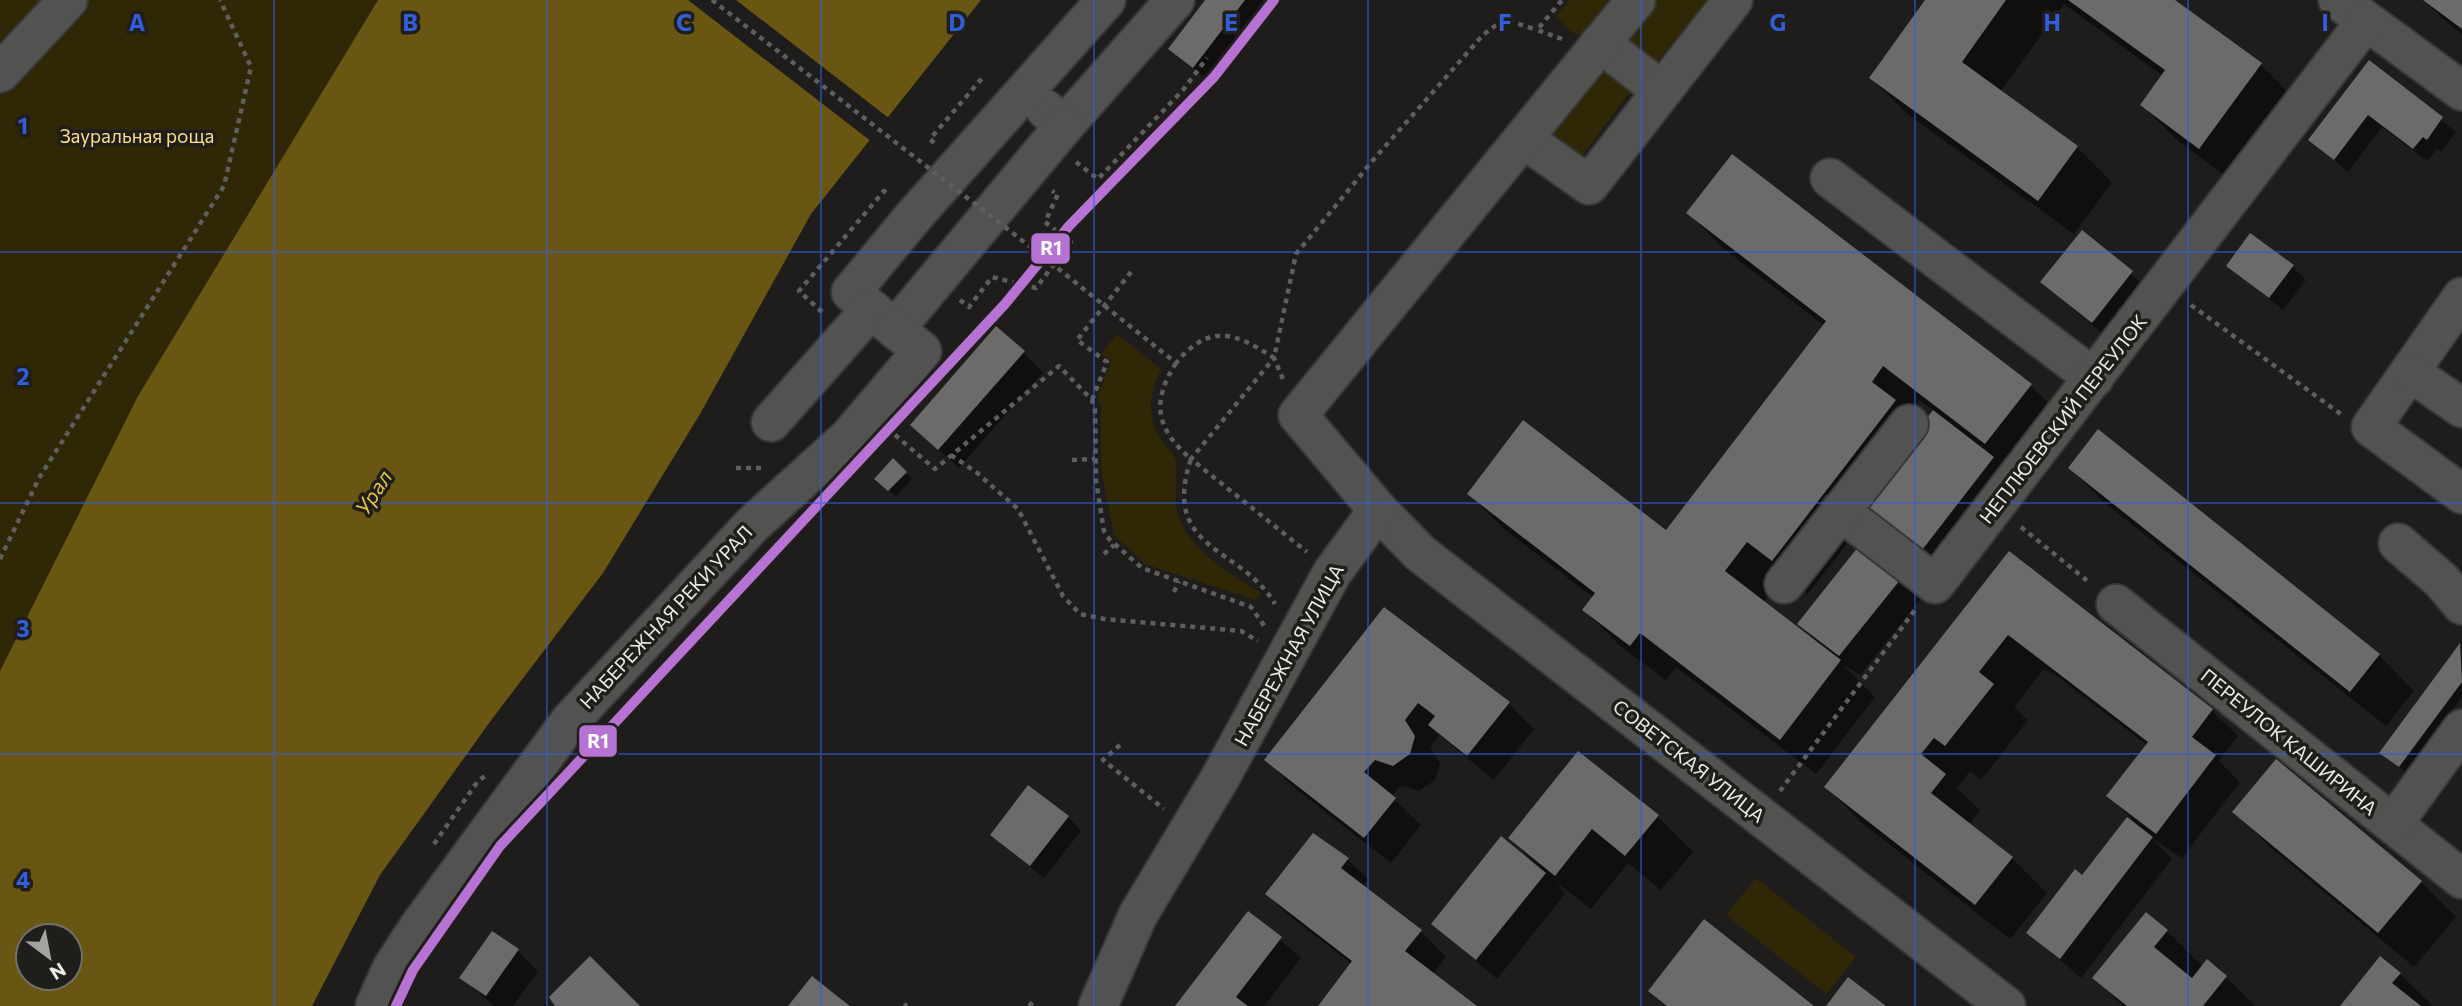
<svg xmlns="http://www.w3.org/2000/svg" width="2462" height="1006" font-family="Commissioner,sans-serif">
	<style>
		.green { fill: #2f2706 }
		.water { fill: #695613; fill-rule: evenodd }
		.pier { fill: #1e1d1b }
		.shadow { fill: #0007; fill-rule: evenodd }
		.building { fill: #6c6b69 }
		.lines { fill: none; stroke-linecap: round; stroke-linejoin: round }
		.minor-casing { stroke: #393836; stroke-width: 42 }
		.path { stroke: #5e5e5c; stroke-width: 4.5; stroke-dasharray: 5 5; stroke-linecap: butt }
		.minor { stroke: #525250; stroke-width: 38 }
		.path-bridge { stroke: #5e5e5c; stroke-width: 4.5; stroke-dasharray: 5 5; stroke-linecap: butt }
		.rail-1-casing { stroke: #1f1e1a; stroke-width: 16 }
		.rail-1 { stroke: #b673d3; stroke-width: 10 }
		.grid { fill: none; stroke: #325eda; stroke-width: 2; stroke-opacity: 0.55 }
		.labels { text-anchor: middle; stroke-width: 7; stroke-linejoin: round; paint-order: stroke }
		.park-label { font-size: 19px; fill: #fbdf84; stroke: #1f1e1a }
		.street-label { font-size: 19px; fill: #ecebe8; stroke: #1f1e1a }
		.water-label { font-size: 21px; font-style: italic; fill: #e5c245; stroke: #1f1e1a }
		.grid-label { font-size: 23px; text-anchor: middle; font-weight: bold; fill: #325eda; stroke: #1f1e1a; stroke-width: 7; stroke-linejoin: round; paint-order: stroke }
		.line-badge { stroke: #1f1e1a; stroke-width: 2.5 }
		.badge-label { font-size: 19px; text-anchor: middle; font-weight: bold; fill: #fff }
	</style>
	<rect width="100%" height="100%" fill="#1e1d1b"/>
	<!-- green -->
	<g class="green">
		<path d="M0,0H378L138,396L0,671Z"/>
		<path d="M1570,0H1621L1591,36C1571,37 1568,28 1556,16Z"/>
		<path d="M1659,0H1709L1649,71L1620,47Z"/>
		<path d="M1604,64L1634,87L1578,161L1548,138Z"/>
		<path d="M1117,334L1161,369C1149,394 1146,417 1162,441C1165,446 1173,452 1175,458C1178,465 1175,495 1176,506C1183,548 1229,572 1261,593L1255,600L1145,564L1114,535L1101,470V408L1097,398L1111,361L1101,354Z"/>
		<path d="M1756,878L1856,957L1826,994L1726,915Z"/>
	</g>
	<!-- water -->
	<path class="water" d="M378,0H981L811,214L700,414L603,573L492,719L380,875L312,1006H0V671L138,396ZM28,936H70V978H28Z"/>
	<!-- pier -->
	<path class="pier" d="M688,0H736L890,119L872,142Z"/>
	<!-- shadow -->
	<g class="shadow">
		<path d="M1207,0H1280L1214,86L1170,48Z"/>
		<path d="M1927,0H2172L2260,64L2295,99L2235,183L2177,140L2142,105L2163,76L2064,4L2000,92L2077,147L2112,182L2074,234L1906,113L1871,78Z"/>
		<path d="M2424,0H2462V34L2443,19Z"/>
		<path d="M2369,63L2456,132L2441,152L2437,149L2427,161L2382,127L2348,172L2310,139Z"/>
		<path d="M1688,213L2030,385L2066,420L2021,478L1998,463L2013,478L1940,573L1869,515L1808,594L1783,575L1763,602L1818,645L1800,623L1866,539L1927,591L1860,675L1842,664L1875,697L1816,774L1676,667L1666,680L1619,645L1584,610L1594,598L1504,529L1469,494L1666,532L1825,326L1723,248ZM1919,400L1934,411L1921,428L1908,415Z"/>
		<path d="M2082,233L2152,292L2112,342L2042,282Z"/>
		<path d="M2228,266L2293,267L2306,280L2283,310Z"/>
		<path d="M1023,352L1043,372L959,468L912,425Z"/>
		<path d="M2098,432L2379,655L2414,691L2386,726L2105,503L2070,468Z"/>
		<path d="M893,461L912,479L896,496L877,479Z"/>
		<path d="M2009,554L2212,711L2238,736L2219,761L2240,782L2182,858L2150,837L2172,859L2081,978L2029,933L2136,823L2108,796L2147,745L2058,677L2044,669L2014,707L2028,720L1981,780L1970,771L1957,788L1980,810L1969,825L2012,858L2047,893L2010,939L1861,822L1826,787Z"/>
		<path d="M1385,609L1508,703L1534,729L1494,780L1439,735L1430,747L1440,764L1435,780L1419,791L1402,785L1391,796L1421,825L1391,863L1292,786L1267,760Z"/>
		<path d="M2460,645L2462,697L2406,772L2388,759Z"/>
		<path d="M2235,812L2421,882L2456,917L2414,967L2270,847Z"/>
		<path d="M1068,817L1081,831L1044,878L992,835Z"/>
		<path d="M1658,817L1693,852L1661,890L1628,863L1591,909L1556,882L1565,894L1497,979L1433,924L1533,864L1534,862L1510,838Z"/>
		<path d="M1348,860L1368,879L1362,887L1421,931L1446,957L1433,974L1474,1006H1320L1352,964L1287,914L1267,894Z"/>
		<path d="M1249,913L1301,958L1264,1006H1177Z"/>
		<path d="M2167,931L2203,967L2226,977L2255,1006H2123L2095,978Z"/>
		<path d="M493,933L518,951L538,971L513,1006H494L462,978Z"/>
		<path d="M2381,958L2400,974L2433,1006H2343Z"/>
	</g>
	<!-- building -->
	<g class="building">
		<path d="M1205,0H1245L1193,68L1168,49Z"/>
		<path d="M1925,0H2006L1962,62L2078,146L2038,201L1869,78Z"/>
		<path d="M2068,0H2175L2262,63L2199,149L2140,105L2165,70Z"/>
		<path d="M2423,0H2462V29Z"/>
		<path d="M2369,60L2443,117L2427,140L2423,137L2413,149L2368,115L2334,160L2308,140Z"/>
		<path d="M1732,154L2032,384L1985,444L1883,366L1872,382L1896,400L1772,561L1747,542L1725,571L1841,660L1780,740L1640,633L1630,646L1582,610L1595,593L1467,494L1523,420L1666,530L1826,321L1686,213Z"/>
		<path d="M2082,230L2133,271L2092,323L2040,282Z"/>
		<path d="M2250,233L2294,265L2269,298L2226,266Z"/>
		<path d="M996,326L1025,351L938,450L910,425Z"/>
		<path d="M1933,410L1994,457L1919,554L1858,507Z"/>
		<path d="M2098,429L2380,654L2350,692L2068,468Z"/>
		<path d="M893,458L907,472L888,491L874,479Z"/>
		<path d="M1866,537L1908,570L1839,656L1797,624Z"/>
		<path d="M2009,551L2213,709L2192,737L2216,755L2156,834L2106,796L2148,742L2008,635L1979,672L1994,684L1945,746L1934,738L1921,754L1946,774L1931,793L2013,857L1975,905L1824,787Z"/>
		<path d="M1384,607L1510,702L1467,756L1428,725L1435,716L1418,703L1405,720L1415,736L1410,754L1393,766L1375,760L1364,772L1396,798L1364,838L1264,760Z"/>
		<path d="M2460,643L2462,682L2399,767L2379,753Z"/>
		<path d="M1578,751L1659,815L1625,856L1592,829L1555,876L1508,838Z"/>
		<path d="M2276,759L2422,881L2378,933L2232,812Z"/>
		<path d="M1028,785L1069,816L1030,866L990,835Z"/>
		<path d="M2127,817L2153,837L2060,959L2026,933L2075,869L2082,875Z"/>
		<path d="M1313,833L1349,858L1341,868L1422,930L1405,951L1477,1006H1318L1352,961L1265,894Z"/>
		<path d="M1501,836L1546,873L1476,960L1431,924Z"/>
		<path d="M1248,911L1282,937L1236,997L1248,1006H1175Z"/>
		<path d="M2146,912L2168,930L2154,947L2192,978L2207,959L2227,976L2203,1006H2127L2092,978Z"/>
		<path d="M1704,919L1814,1006H1667L1648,991Z"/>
		<path d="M492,931L519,949L486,996L459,978Z"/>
		<path d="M590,956L640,1006H555L549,997Z"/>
		<path d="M2380,956L2401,973L2392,983L2421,1006H2340Z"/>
		<path d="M812,976L837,996L850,1006H788Z"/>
		<path d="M1848,977L1886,1006H1826Z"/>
	</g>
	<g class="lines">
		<!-- minor casing -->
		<g class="minor-casing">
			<g id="minor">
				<path d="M2338,0L2462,91"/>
				<path d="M1600,43L1661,90"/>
				<path d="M0,73L68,0"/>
				<path d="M1045,109L1064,126L1175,0"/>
				<path d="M1064,126L895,329L851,292L914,216L1106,0"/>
				<path d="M1524,139L1589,185L1733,0"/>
				<path d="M1830,178L2094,378"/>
				<path d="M2462,297L2371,427L2462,494"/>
				<path d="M2410,372L2462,408"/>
				<path d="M771,422L871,309"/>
				<path d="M1378,510L1420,553L2006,1006"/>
				<path d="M1840,511L1935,584L2366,21"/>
				<path d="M2398,543L2442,581L2462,605"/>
				<path d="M1784,584L1909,424"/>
				<path d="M2116,604L2462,879"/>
				<path d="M2393,824L2462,729"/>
				<path d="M375,1006L392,968L418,928L570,721L753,524L849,437L922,351L895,329"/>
				<path d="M1098,1006L1138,915L1220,778L1332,573L1378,510L1298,415L1636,0"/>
			</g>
		</g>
		<!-- path -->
		<g class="path">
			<path d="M1562,39L1537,30L1562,0"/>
			<path d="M934,143L930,139L983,77"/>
			<path d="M1076,162L1098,179L1183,90L1207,58"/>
			<path d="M1050,262L1176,363C1210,322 1236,333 1274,358L1296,254L1374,159L1483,35L1504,19L1537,30"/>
			<path d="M960,300L969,307L992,277L1036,288L1071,242L1045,222L1058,194L1052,191"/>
			<path d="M2191,305L2342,415"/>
			<path d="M822,312L799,291L884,191L889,195"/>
			<path d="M1176,363C1151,402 1156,429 1191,459C1160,551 1241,546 1275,604"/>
			<path d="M1283,379L1274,358L1191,459L1307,552"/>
			<path d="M1092,400L1107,362L1077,340L1131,272"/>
			<path d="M895,435L935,469L1059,366L1092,400L1095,410L1096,481L1104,531L1109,539L1142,568L1251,607L1265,627"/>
			<path d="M951,455L976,472L1018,509L1063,596L1080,614L1104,619L1241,631L1258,641"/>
			<path d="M1072,460L1095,459"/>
			<path d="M736,468H763"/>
			<path d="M2021,527L2090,583"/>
			<path d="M1104,554L1114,545"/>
			<path d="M0,559L39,478L224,186L251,67L220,0"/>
			<path d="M1174,592L1179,581"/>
			<path d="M1120,745L1103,760L1164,809"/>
			<path d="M1780,791L1915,610"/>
			<path d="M434,844L478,781L485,776"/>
			<path d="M904,1004L907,1006"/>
			<path d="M1029,1006L1033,1002"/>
		</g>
		<!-- minor -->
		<use href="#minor" class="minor"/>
		<!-- path-bridge -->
		<path class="path-bridge" d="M712,0L1050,262"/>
		<!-- rail-1 casing -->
		<g class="rail-1-casing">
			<path id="rail-1" d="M396,1006L413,970L500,846L1005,304L1069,226L1214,77L1274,0"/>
		</g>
		<!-- rail-1 -->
		<use href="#rail-1" class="rail-1"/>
	</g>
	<!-- grid -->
	<path class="grid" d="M274,0V1006M547,0V1006M821,0V1006M1094,0V1006M1368,0V1006M1641,0V1006M1915,0V1006M2188,0V1006M0,252H2462M0,503H2462M0,754H2462"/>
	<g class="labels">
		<!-- park labels -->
		<g class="park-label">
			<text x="137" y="143">Зауральная роща</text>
		</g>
		<!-- street labels -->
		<g class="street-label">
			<text transform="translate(2063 419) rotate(-52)" y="7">НЕПЛЮЕВСКИЙ ПЕРЕУЛОК</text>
			<text transform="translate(666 617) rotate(-47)" y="7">НАБЕРЕЖНАЯ РЕКИ УРАЛ</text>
			<text transform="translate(1289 655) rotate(-61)" y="7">НАБЕРЕЖНАЯ УЛИЦА</text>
			<text transform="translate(2289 742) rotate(39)" y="7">ПЕРЕУЛОК КАШИРИНА</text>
			<text transform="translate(1689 761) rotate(38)" y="7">СОВЕТСКАЯ УЛИЦА</text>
		</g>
		<!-- water labels -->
		<g class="water-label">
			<text transform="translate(374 493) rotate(-57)" y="7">Урал</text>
		</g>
	</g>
	<g class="grid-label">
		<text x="137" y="31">A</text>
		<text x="410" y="31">B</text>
		<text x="684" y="31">C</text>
		<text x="957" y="31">D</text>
		<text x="1231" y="31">E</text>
		<text x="1505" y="31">F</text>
		<text x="1778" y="31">G</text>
		<text x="2052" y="31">H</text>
		<text x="2325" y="31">I</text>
		<text x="23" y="134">1</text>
		<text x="23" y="385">2</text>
		<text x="23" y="637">3</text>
		<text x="23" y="888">4</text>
	</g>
	<g class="line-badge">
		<rect x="1030" y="232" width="41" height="33" rx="7" fill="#b673d3"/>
		<rect x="578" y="724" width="40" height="34" rx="7" fill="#b673d3"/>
	</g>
	<g class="badge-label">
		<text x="1051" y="255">R1</text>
		<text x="598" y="748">R1</text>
	</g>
	<!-- north arrow -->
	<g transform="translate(49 957) rotate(148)"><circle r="33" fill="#1f1e1a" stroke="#71706c" stroke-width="2"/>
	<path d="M0-5L12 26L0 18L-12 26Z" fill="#a4a3a0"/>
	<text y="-10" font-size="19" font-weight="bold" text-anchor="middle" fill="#ecebe8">N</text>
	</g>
</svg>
